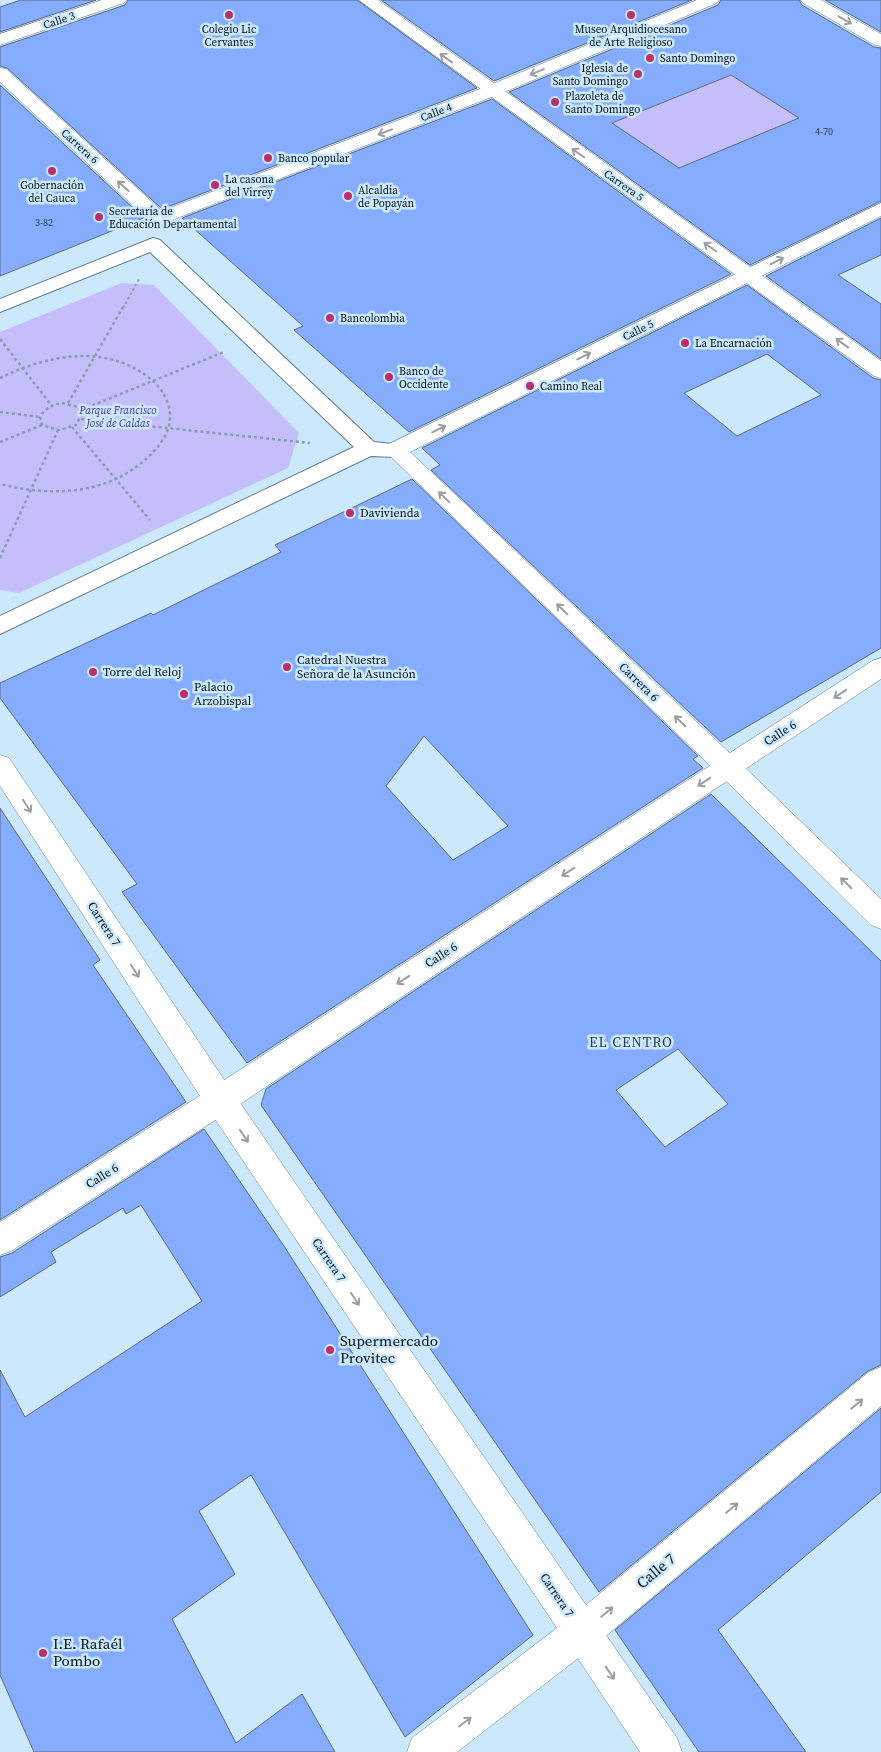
<svg xmlns="http://www.w3.org/2000/svg" width="881" height="1752" font-family="'Source Serif 4',serif">
	<style>
		.green { fill: #c4bffa }
		.building { fill: #85acff; stroke: #5c6880; fill-rule: evenodd }
		.lines { fill: none; stroke-linecap: round; stroke-linejoin: round }
		.pedestrian-casing { stroke: #617b8d; stroke-width: 2 }
		.minor-casing { stroke: #617b8d; stroke-width: 1 }
		.tertiary-casing { stroke: #617b8d; stroke-width: 1 }
		.secondary-casing { stroke: #617b8d; stroke-width: 1 }
		.path-far1 { stroke: #879cac; stroke-width: 2; stroke-dasharray: 2.5 2.5; stroke-linecap: butt }
		.path { stroke: #879cac; stroke-width: 2.5; stroke-dasharray: 3 3; stroke-linecap: butt }
		.pedestrian { fill: #fff; fill-rule: evenodd }
		.minor { fill: #fff; fill-rule: evenodd }
		.tertiary { fill: #fff; fill-rule: evenodd }
		.secondary { fill: #fff; fill-rule: evenodd }
		.oneway { stroke: #9b9fa2 }
		.poi-dot { fill: #b82f6d; stroke: #cce8fd; stroke-width: 2 }
		.labels { text-anchor: middle; stroke-width: 5; stroke-linejoin: round; paint-order: stroke }
		.number-label { font-size: 10px; fill: #263650 }
		.far-street-label { font-size: 11px; fill: #060f16; stroke: #cce8fd }
		.far-poi-label { font-size: 11px; fill: #060f16; stroke: #cce8fd; text-anchor: start }
		.far-park-label { font-size: 11px; font-style: italic; fill: #473095; stroke: #cce8fd }
		.poi-label { font-size: 12px; fill: #060f16; stroke: #cce8fd; text-anchor: start }
		.street-label { font-size: 12px; fill: #060f16; stroke: #cce8fd }
		.neighbourhood-label { font-size: 14px; letter-spacing: 1px; fill: #273e4f; stroke: #cce8fd }
		.near-poi-label { font-size: 15px; fill: #060f16; stroke: #cce8fd; text-anchor: start }
		.near-street-label { font-size: 15px; fill: #060f16; stroke: #cce8fd }
	</style>
	<rect width="100%" height="100%" fill="#cce8fd"/>
	<!-- green -->
	<g class="green">
		<path d="M731,75L799,118L679,168L612,123Z"/>
		<path d="M122,283L154,285L299,433L288,468L19,593L0,590V332Z"/>
	</g>
	<!-- building -->
	<g class="building">
		<path d="M21,0H96L0,32V7Z"/>
		<path d="M128,0H357L477,88L162,209L7,68L0,66V47L125,5Z"/>
		<path d="M381,0H692L494,81Z"/>
		<path d="M721,0H799L802,5L874,47L881,48V201L750,265L509,92L718,5ZM731,75L799,118L679,168L612,123Z"/>
		<path d="M825,0H881V32Z"/>
		<path d="M0,85L144,218L0,276Z"/>
		<path d="M492,99L731,274L409,432L294,330L303,326L182,218Z"/>
		<path d="M881,218V255L838,275L881,304V359L766,276Z"/>
		<path d="M747,285L873,378L881,380V648L721,742L431,470L440,465L422,448ZM767,354L821,395L737,436L684,393Z"/>
		<path d="M412,479L698,756L693,759L703,768L247,1063L122,892L137,884L0,698V683L151,613L153,615L281,552L275,545ZM424,736L508,826L453,860L386,786Z"/>
		<path d="M711,794L881,961V1365L868,1371L599,1592L261,1105L266,1089ZM678,1049L728,1104L665,1147L616,1090Z"/>
		<path d="M0,808L100,960L93,965L186,1102L0,1220Z"/>
		<path d="M204,1129L284,1246L533,1635L405,1737L251,1475L199,1511L235,1574L172,1619L236,1743L302,1694L335,1752H34L0,1675V1370L25,1417L202,1301L141,1205L126,1214L123,1208L51,1252L56,1262L0,1297V1257L12,1253Z"/>
		<path d="M881,1408V1492L718,1630L806,1752H699L615,1630Z"/>
	</g>
	<g class="lines">
		<!-- pedestrian casing -->
		<g class="pedestrian-casing">
			<path id="pedestrian" d="M153,238L160,240L374,442L402,445L406,450L402,455L395,457L371,456L0,634V616L354,447L150,252L0,312V299Z"/>
		</g>
		<!-- minor casing -->
		<g class="minor-casing">
			<g id="minor">
				<path d="M359,0H378L881,361V378L874,376Z"/>
				<path d="M881,658V679L231,1110L11,1251L0,1255V1222L209,1090L872,661Z"/>
				<path d="M582,1613L595,1619L677,1738L682,1752H640L569,1645L563,1632L569,1619Z"/>
			</g>
		</g>
		<!-- tertiary casing -->
		<g class="tertiary-casing">
			<g id="tertiary">
				<path d="M102,0H126L124,3L0,45V34Z"/>
				<path d="M697,0H719L717,3L497,95L159,225L152,223L0,82V68L6,69L162,211L485,87Z"/>
				<path d="M881,203V216L410,452L737,760L881,899V929L871,925L719,774L384,450L387,445Z"/>
				<path d="M0,755L9,758L231,1090L586,1605L869,1372L881,1367V1406L595,1645L457,1752H407L412,1738L557,1628L209,1110L0,786Z"/>
			</g>
		</g>
		<!-- secondary casing -->
		<g class="secondary-casing">
			<path id="secondary" d="M801,0H821L881,34V46L875,45L803,3Z"/>
		</g>
		<!-- path-far1 -->
		<path class="path-far1" d="M123,308L139,279"/>
		<!-- path -->
		<g class="path">
			<path d="M0,339L52,406"/>
			<path d="M0,378C45,356 100,344 144,374C159,384 170,398 170,417C170,434 158,448 146,459C106,495 51,497 0,484"/>
			<path d="M62,403L78,407L82,414L76,425L59,430L42,425L40,417C45,408 52,405 62,403Z"/>
			<path d="M68,403L123,307"/>
			<path d="M81,410L224,352"/>
			<path d="M0,412L40,417"/>
			<path d="M81,419L310,443"/>
			<path d="M72,427L150,520"/>
			<path d="M0,442L42,425"/>
			<path d="M0,558L58,430"/>
		</g>
		<!-- pedestrian -->
		<use href="#pedestrian" class="pedestrian"/>
		<!-- minor -->
		<use href="#minor" class="minor"/>
		<!-- tertiary -->
		<use href="#tertiary" class="tertiary"/>
		<!-- secondary -->
		<use href="#secondary" class="secondary"/>
	</g>
	<!-- one-way arrows -->
	<defs><path id="oneway-shaft" d="M-6 0H5M1.5-3L5.5 0L1.5 3" fill="none" stroke-width="1.6" stroke-linecap="round" stroke-linejoin="round" transform="scale(1.25)"/></defs>
	<g class="oneway">
		<use href="#oneway-shaft" transform="translate(845 20) rotate(29)"/>
		<use href="#oneway-shaft" transform="translate(446 58) rotate(-144)"/>
		<use href="#oneway-shaft" transform="translate(537 72) rotate(158)"/>
		<use href="#oneway-shaft" transform="translate(385 132) rotate(159)"/>
		<use href="#oneway-shaft" transform="translate(578 153) rotate(-145)"/>
		<use href="#oneway-shaft" transform="translate(123 186) rotate(-138)"/>
		<use href="#oneway-shaft" transform="translate(710 247) rotate(-145)"/>
		<use href="#oneway-shaft" transform="translate(777 261) rotate(-27)"/>
		<use href="#oneway-shaft" transform="translate(842 343) rotate(-144)"/>
		<use href="#oneway-shaft" transform="translate(584 356) rotate(-26)"/>
		<use href="#oneway-shaft" transform="translate(439 429) rotate(-26)"/>
		<use href="#oneway-shaft" transform="translate(444 497) rotate(-136)"/>
		<use href="#oneway-shaft" transform="translate(562 609) rotate(-136)"/>
		<use href="#oneway-shaft" transform="translate(840 694) rotate(147)"/>
		<use href="#oneway-shaft" transform="translate(680 721) rotate(-136)"/>
		<use href="#oneway-shaft" transform="translate(704 782) rotate(147)"/>
		<use href="#oneway-shaft" transform="translate(27 806) rotate(57)"/>
		<use href="#oneway-shaft" transform="translate(568 872) rotate(147)"/>
		<use href="#oneway-shaft" transform="translate(846 883) rotate(-135)"/>
		<use href="#oneway-shaft" transform="translate(135 971) rotate(57)"/>
		<use href="#oneway-shaft" transform="translate(403 980) rotate(147)"/>
		<use href="#oneway-shaft" transform="translate(244 1136) rotate(56)"/>
		<use href="#oneway-shaft" transform="translate(355 1299) rotate(56)"/>
		<use href="#oneway-shaft" transform="translate(857 1404) rotate(-40)"/>
		<use href="#oneway-shaft" transform="translate(732 1508) rotate(-40)"/>
		<use href="#oneway-shaft" transform="translate(607 1612) rotate(-40)"/>
		<use href="#oneway-shaft" transform="translate(610 1673) rotate(56)"/>
		<use href="#oneway-shaft" transform="translate(465 1722) rotate(-37)"/>
	</g>
	<!-- markers -->
	<g class="poi-dot">
		<circle cx="229" cy="15" r="5"/>
		<circle cx="631" cy="15" r="5"/>
		<circle cx="650" cy="58" r="5"/>
		<circle cx="638" cy="74" r="5"/>
		<circle cx="555" cy="102" r="5"/>
		<circle cx="268" cy="158" r="5"/>
		<circle cx="52" cy="171" r="5"/>
		<circle cx="215" cy="185" r="5"/>
		<circle cx="348" cy="196" r="5"/>
		<circle cx="99" cy="217" r="5"/>
		<circle cx="330" cy="318" r="5"/>
		<circle cx="685" cy="343" r="5"/>
		<circle cx="389" cy="377" r="5"/>
		<circle cx="530" cy="386" r="5"/>
		<circle cx="350" cy="513" r="5"/>
		<circle cx="287" cy="667" r="5"/>
		<circle cx="93" cy="672" r="5"/>
		<circle cx="184" cy="694" r="5"/>
		<circle cx="330" cy="1350" r="5"/>
		<circle cx="43" cy="1653" r="5"/>
	</g>
	<g class="labels">
		<!-- number labels -->
		<g class="number-label">
			<text x="824" y="135">4-70</text>
			<text x="44" y="226">3-82</text>
		</g>
		<!-- far-street labels -->
		<g class="far-street-label">
			<text transform="translate(59 20) rotate(-19)" y="4">Calle 3</text>
			<text transform="translate(436 112) rotate(-21)" y="4">Calle 4</text>
			<text transform="translate(80 146) rotate(42)" y="4">Carrera 6</text>
			<text transform="translate(624 185) rotate(35)" y="4">Carrera 5</text>
			<text transform="translate(638 330) rotate(-26)" y="4">Calle 5</text>
		</g>
		<!-- far-poi labels -->
		<g class="far-poi-label">
			<text x="229" y="33" text-anchor="middle">Colegio Lic<tspan x="229" dy="13">Cervantes</tspan></text>
			<text x="631" y="33" text-anchor="middle">Museo Arquidiocesano<tspan x="631" dy="13">de Arte Religioso</tspan></text>
			<text x="660" y="62">Santo Domingo</text>
			<text x="628" y="72" text-anchor="end">Iglesia de<tspan x="628" dy="13">Santo Domingo</tspan></text>
			<text x="565" y="100">Plazoleta de<tspan x="565" dy="13">Santo Domingo</tspan></text>
			<text x="278" y="162">Banco popular</text>
			<text x="225" y="183">La casona<tspan x="225" dy="13">del Virrey</tspan></text>
			<text x="52" y="189" text-anchor="middle">Gobernación<tspan x="52" dy="13">del Cauca</tspan></text>
			<text x="358" y="194">Alcaldia<tspan x="358" dy="13">de Popayán</tspan></text>
			<text x="109" y="215">Secretaría de<tspan x="109" dy="13">Educación Departamental</tspan></text>
			<text x="340" y="322">Bancolombia</text>
			<text x="695" y="347">La Encarnación</text>
			<text x="399" y="375">Banco de<tspan x="399" dy="13">Occidente</tspan></text>
			<text x="540" y="390">Camino Real</text>
		</g>
		<!-- far-park labels -->
		<g class="far-park-label">
			<text x="118" y="414">Parque Francisco<tspan x="118" dy="13">José de Caldas</tspan></text>
		</g>
		<!-- poi labels -->
		<g class="poi-label">
			<text x="360" y="517">Davivienda</text>
			<text x="297" y="664">Catedral Nuestra<tspan x="297" dy="14">Señora de la Asunción</tspan></text>
			<text x="103" y="676">Torre del Reloj</text>
			<text x="194" y="691">Palacio<tspan x="194" dy="14">Arzobispal</tspan></text>
		</g>
		<!-- street labels -->
		<g class="street-label">
			<text transform="translate(639 682) rotate(44)" y="4">Carrera 6</text>
			<text transform="translate(780 733) rotate(-33)" y="4">Calle 6</text>
			<text transform="translate(104 924) rotate(57)" y="4">Carrera 7</text>
			<text transform="translate(441 955) rotate(-33)" y="4">Calle 6</text>
			<text transform="translate(102 1176) rotate(-32)" y="4">Calle 6</text>
			<text transform="translate(329 1260) rotate(56)" y="4">Carrera 7</text>
			<text transform="translate(557 1595) rotate(56)" y="4">Carrera 7</text>
		</g>
		<!-- neighbourhood labels -->
		<g class="neighbourhood-label">
			<text x="631" y="1047">EL CENTRO</text>
		</g>
		<!-- near-poi labels -->
		<g class="near-poi-label">
			<text x="340" y="1346">Supermercado<tspan x="340" dy="17">Provitec</tspan></text>
			<text x="53" y="1649">I.E. Rafaél<tspan x="53" dy="17">Pombo</tspan></text>
		</g>
		<!-- near-street labels -->
		<g class="near-street-label">
			<text transform="translate(656 1571) rotate(-40)" y="5">Calle 7</text>
		</g>
	</g>
</svg>
